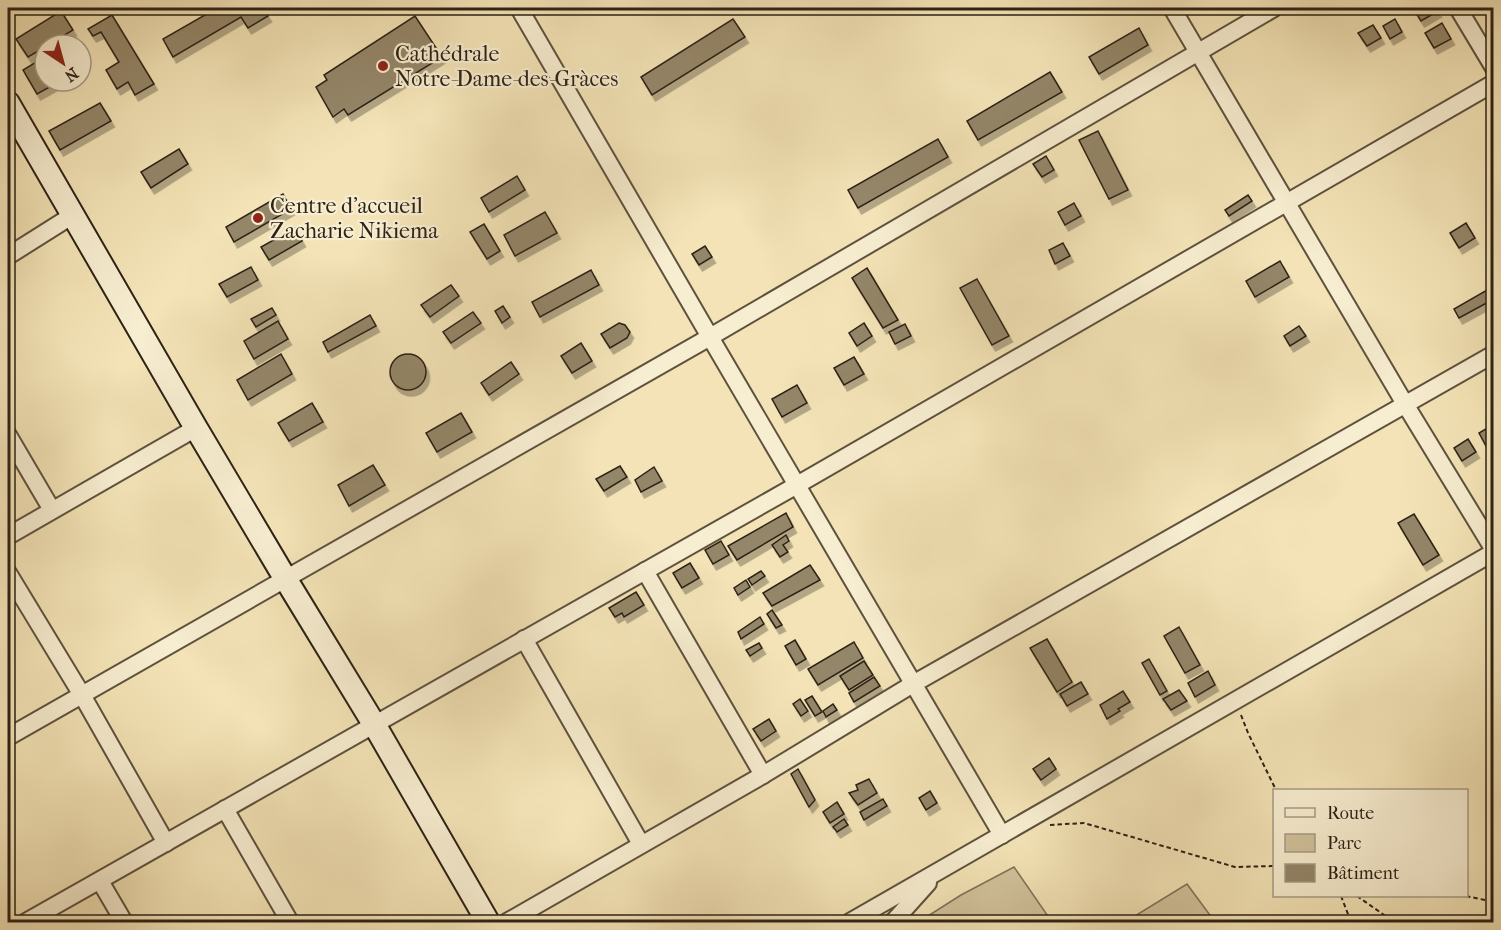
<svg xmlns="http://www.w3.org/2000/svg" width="1501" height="930" font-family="'IM FELL French Canon',serif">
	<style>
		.green { fill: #d1c29b; stroke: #7f7258; stroke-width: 1.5 }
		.building { fill: #948669; stroke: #2d2216; stroke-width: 1.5; filter: url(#shadow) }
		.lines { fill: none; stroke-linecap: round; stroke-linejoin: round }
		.street-casing { stroke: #5e523e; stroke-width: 20 }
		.secondary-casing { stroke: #2d2216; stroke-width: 26 }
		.path { stroke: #2d2216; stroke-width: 2; stroke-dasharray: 4.5 3; stroke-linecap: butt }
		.street { stroke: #f7edd0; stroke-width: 16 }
		.secondary { stroke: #f7edd0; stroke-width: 22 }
		.poi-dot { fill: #8f2418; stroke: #f7edd0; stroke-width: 2 }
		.labels { text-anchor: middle; stroke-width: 4.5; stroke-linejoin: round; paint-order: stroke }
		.poi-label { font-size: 22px; fill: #2d2216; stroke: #f7edd0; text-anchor: start }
	</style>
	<defs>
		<filter id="shadow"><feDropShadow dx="3.5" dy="6" stdDeviation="0" flood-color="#0004"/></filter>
	</defs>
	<rect width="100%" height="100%" fill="#f3e3b6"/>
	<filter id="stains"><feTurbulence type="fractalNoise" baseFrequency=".00333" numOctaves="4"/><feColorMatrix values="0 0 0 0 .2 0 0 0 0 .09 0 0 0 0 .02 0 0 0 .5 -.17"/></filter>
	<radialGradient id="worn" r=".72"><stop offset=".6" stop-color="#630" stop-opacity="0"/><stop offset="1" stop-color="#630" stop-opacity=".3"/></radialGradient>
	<!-- green -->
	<g class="green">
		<path d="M1014,867L1052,922H915L928,916L961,895Z"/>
		<path d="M1187,884L1215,922H1125Z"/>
	</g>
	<!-- building -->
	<g class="building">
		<path d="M217,8H263L268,16L248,28L241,17L173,57L163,39Z"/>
		<path d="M1413,8H1435L1438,11L1421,21Z"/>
		<path d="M61,11L73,30L48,45H45V47L28,57L16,39Z"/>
		<path d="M112,15L154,84L135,95L128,82L117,89L106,70L119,62L101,32L93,36L88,29Z"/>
		<path d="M415,16L442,57L348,115L344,109L333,117L316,87L327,80L324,75Z"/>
		<path d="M733,19L745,37L652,95L641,77Z"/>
		<path d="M1395,19L1402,32L1390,39L1383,26Z"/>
		<path d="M1442,23L1451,39L1434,48L1425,33Z"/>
		<path d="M1373,25L1381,38L1367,46L1358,33Z"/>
		<path d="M1139,28L1148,45L1099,74L1089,57Z"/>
		<path d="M41,59L45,67V81H53L55,84L37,94L23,70Z"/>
		<path d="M1050,72L1062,92L978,140L967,121Z"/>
		<path d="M100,103L111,121L60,150L49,131Z"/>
		<path d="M1098,131L1128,190L1109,199L1079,140Z"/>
		<path d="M938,139L948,157L858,208L848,190Z"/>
		<path d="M179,149L188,164L151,188L141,172Z"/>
		<path d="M1046,156L1054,170L1042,177L1033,164Z"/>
		<path d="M517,176L525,190L489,212L481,198Z"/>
		<path d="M283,194L291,209L234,242L226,227Z"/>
		<path d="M1248,195L1252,201L1229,216L1225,210Z"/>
		<path d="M1074,203L1081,216L1065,225L1058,212Z"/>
		<path d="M545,212L557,233L515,256L504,235Z"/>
		<path d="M1466,223L1475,238L1459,248L1450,233Z"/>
		<path d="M484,224L500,251L487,259L470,232Z"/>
		<path d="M295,228L302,241L269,260L261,247Z"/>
		<path d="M1063,243L1070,256L1055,264L1049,250Z"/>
		<path d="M705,246L712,257L699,265L692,254Z"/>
		<path d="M1280,261L1289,277L1255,297L1246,281Z"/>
		<path d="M251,267L258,280L227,297L219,284Z"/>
		<path d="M867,268L898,320L883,328L852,278Z"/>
		<path d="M591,270L599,285L540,317L532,302Z"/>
		<path d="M977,279L1009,336L992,345L960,288Z"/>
		<path d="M451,285L459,296L430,317L421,305Z"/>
		<path d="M1494,286V299L1459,318L1454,309Z"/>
		<path d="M503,306L510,317L502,323L495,311Z"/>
		<path d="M272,308L276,315L256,327L251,319Z"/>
		<path d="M473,312L481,323L451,343L443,332Z"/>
		<path d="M370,315L376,326L328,352L323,342Z"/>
		<path d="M278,321L288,339L254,359L244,341Z"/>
		<path d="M619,323L625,325L630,332L627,338L610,348L601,334Z"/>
		<path d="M864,323L872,336L857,346L849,333Z"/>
		<path d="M905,324L911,336L895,344L889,332Z"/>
		<path d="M1299,326L1306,336L1290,346L1284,336Z"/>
		<path d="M581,343L592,361L572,373L561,356Z"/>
		<circle cx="408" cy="372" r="18"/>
		<path d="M281,354L292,374L248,400L237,380Z"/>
		<path d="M854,357L864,374L844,385L834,368Z"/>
		<path d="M511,362L519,374L489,395L481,383Z"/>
		<path d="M797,385L807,403L782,417L772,399Z"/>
		<path d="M312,403L323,422L289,441L278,423Z"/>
		<path d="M461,413L472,432L437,452L426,433Z"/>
		<path d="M1494,424V441L1486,446L1479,433Z"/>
		<path d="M1468,439L1476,452L1462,461L1454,448Z"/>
		<path d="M373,465L385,485L349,506L338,485Z"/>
		<path d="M620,466L627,477L604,491L596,479Z"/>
		<path d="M654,467L662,481L641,492L635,480Z"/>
		<path d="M786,513L793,527L737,560L728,546Z"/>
		<path d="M1414,514L1439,555L1423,565L1398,523Z"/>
		<path d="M786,535L789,541L783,545L788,552L780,557L772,545Z"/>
		<path d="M721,541L729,555L713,564L705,550Z"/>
		<path d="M690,563L699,578L682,588L673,573Z"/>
		<path d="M810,565L820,580L772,606L763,593Z"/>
		<path d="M761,571L765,576L752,585L748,579Z"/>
		<path d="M746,580L750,587L738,595L734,588Z"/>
		<path d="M636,592L644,605L624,617L622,613L615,617L609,608Z"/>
		<path d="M772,610L782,625L776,628L767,614Z"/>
		<path d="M760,617L764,624L741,639L738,632Z"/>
		<path d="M1179,627L1200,665L1185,673L1164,636Z"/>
		<path d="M1047,639L1072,682L1057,692L1030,648Z"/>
		<path d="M795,640L806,659L796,665L785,646Z"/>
		<path d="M854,642L863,658L818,685L808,669Z"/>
		<path d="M759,643L762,648L750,656L746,650Z"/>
		<path d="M1149,659L1167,691L1160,695L1142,663Z"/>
		<path d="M864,661L873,675L849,690L840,676Z"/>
		<path d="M1208,671L1215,685L1195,697L1188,683Z"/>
		<path d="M874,677L880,686L854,702L849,693Z"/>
		<path d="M1081,682L1088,694L1067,706L1060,694Z"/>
		<path d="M1179,690L1187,701L1171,710L1163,699Z"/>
		<path d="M1123,691L1130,702L1118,709L1120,711L1107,719L1100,705Z"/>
		<path d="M812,696L822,712L815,716L805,700Z"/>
		<path d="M800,699L808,711L801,716L793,704Z"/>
		<path d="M833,704L837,710L826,717L823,711Z"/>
		<path d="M769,719L776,731L761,741L753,729Z"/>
		<path d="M1049,758L1056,769L1041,780L1033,769Z"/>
		<path d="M798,769L815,800L809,807L791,774Z"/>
		<path d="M869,779L877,793L858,805L849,793L858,790L856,785Z"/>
		<path d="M930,791L937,803L926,810L919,798Z"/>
		<path d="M883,799L887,806L864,820L860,812Z"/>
		<path d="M837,802L844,814L830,823L823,812Z"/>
		<path d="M844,819L848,825L837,832L833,827Z"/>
	</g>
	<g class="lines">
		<!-- street casing -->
		<g class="street-casing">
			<g id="street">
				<path d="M519,8L710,337L1002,835"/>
				<path d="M1172,8L1405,404L1494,550"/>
				<path d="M1458,8L1494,68"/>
				<path d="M8,256L73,215"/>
				<path d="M8,435L52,510"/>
				<path d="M8,536L196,428"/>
				<path d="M645,571L763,775"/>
				<path d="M8,573L82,695L166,843"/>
				<path d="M524,639L641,844"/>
				<path d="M8,737L710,337L1274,8"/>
				<path d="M225,809L290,922"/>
				<path d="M100,881L124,922"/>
				<path d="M26,922L797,485L1494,83"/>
				<path d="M507,922L763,775L913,684L1494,354"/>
				<path d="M850,922L1494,552"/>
				<path d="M893,922L928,883"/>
			</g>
		</g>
		<!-- secondary casing -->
		<g class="secondary-casing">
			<path id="secondary" d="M8,103L196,428L285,578L374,724L488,922"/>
		</g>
		<!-- path -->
		<g class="path">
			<path d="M1241,715L1248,733L1276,790"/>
			<path d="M1050,825L1084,823L1235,867L1274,866"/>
			<path d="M1341,896L1351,922"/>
			<path d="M1357,896L1394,922"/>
			<path d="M1466,896L1494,902"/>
		</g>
		<!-- street -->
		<use href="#street" class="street"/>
		<!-- secondary -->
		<use href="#secondary" class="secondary"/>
	</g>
	<!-- markers -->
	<g class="poi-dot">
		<circle cx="383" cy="66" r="6"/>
		<circle cx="258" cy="218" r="6"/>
	</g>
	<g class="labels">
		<!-- poi labels -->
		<g class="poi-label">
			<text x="395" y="61">Cathédrale<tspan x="395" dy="25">Notre-Dame-des-Gràces</tspan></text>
			<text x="270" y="213">Centre d'accueil<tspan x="270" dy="25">Zacharie Nikiema</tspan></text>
		</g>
	</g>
	<!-- margin -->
	<rect width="1501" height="930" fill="none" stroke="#f3e3b6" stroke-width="30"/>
	<rect x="9" y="9" width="1483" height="912" fill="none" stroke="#2d2216" stroke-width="3"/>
	<rect x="15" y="15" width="1471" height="900" fill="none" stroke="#2d2216" stroke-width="1.5"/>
	<!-- legend -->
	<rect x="1273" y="789" width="195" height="108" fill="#f7edd0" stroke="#a69c86" stroke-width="1.5"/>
	<rect x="1285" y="808" width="30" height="9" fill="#f7edd0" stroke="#a69c86" stroke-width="1.5"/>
	<text x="1327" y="819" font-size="18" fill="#2d2216">Route</text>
	<rect x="1285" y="834" width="30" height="18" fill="#d1c29b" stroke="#a69c86" stroke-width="1.5"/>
	<text x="1327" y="849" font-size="18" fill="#2d2216">Parc</text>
	<rect x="1285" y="864" width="30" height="18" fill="#948669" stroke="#a69c86" stroke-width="1.5"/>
	<text x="1327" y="879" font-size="18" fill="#2d2216">Bâtiment</text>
	<!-- north arrow -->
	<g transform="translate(63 63) rotate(144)"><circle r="28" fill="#f7edd0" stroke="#a69c86" stroke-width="1.5"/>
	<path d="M0-4.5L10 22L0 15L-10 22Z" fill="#8f2418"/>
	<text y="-9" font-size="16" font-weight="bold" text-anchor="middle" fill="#2d2216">N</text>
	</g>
	<rect width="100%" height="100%" filter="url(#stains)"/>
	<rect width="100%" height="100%" fill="url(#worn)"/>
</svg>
